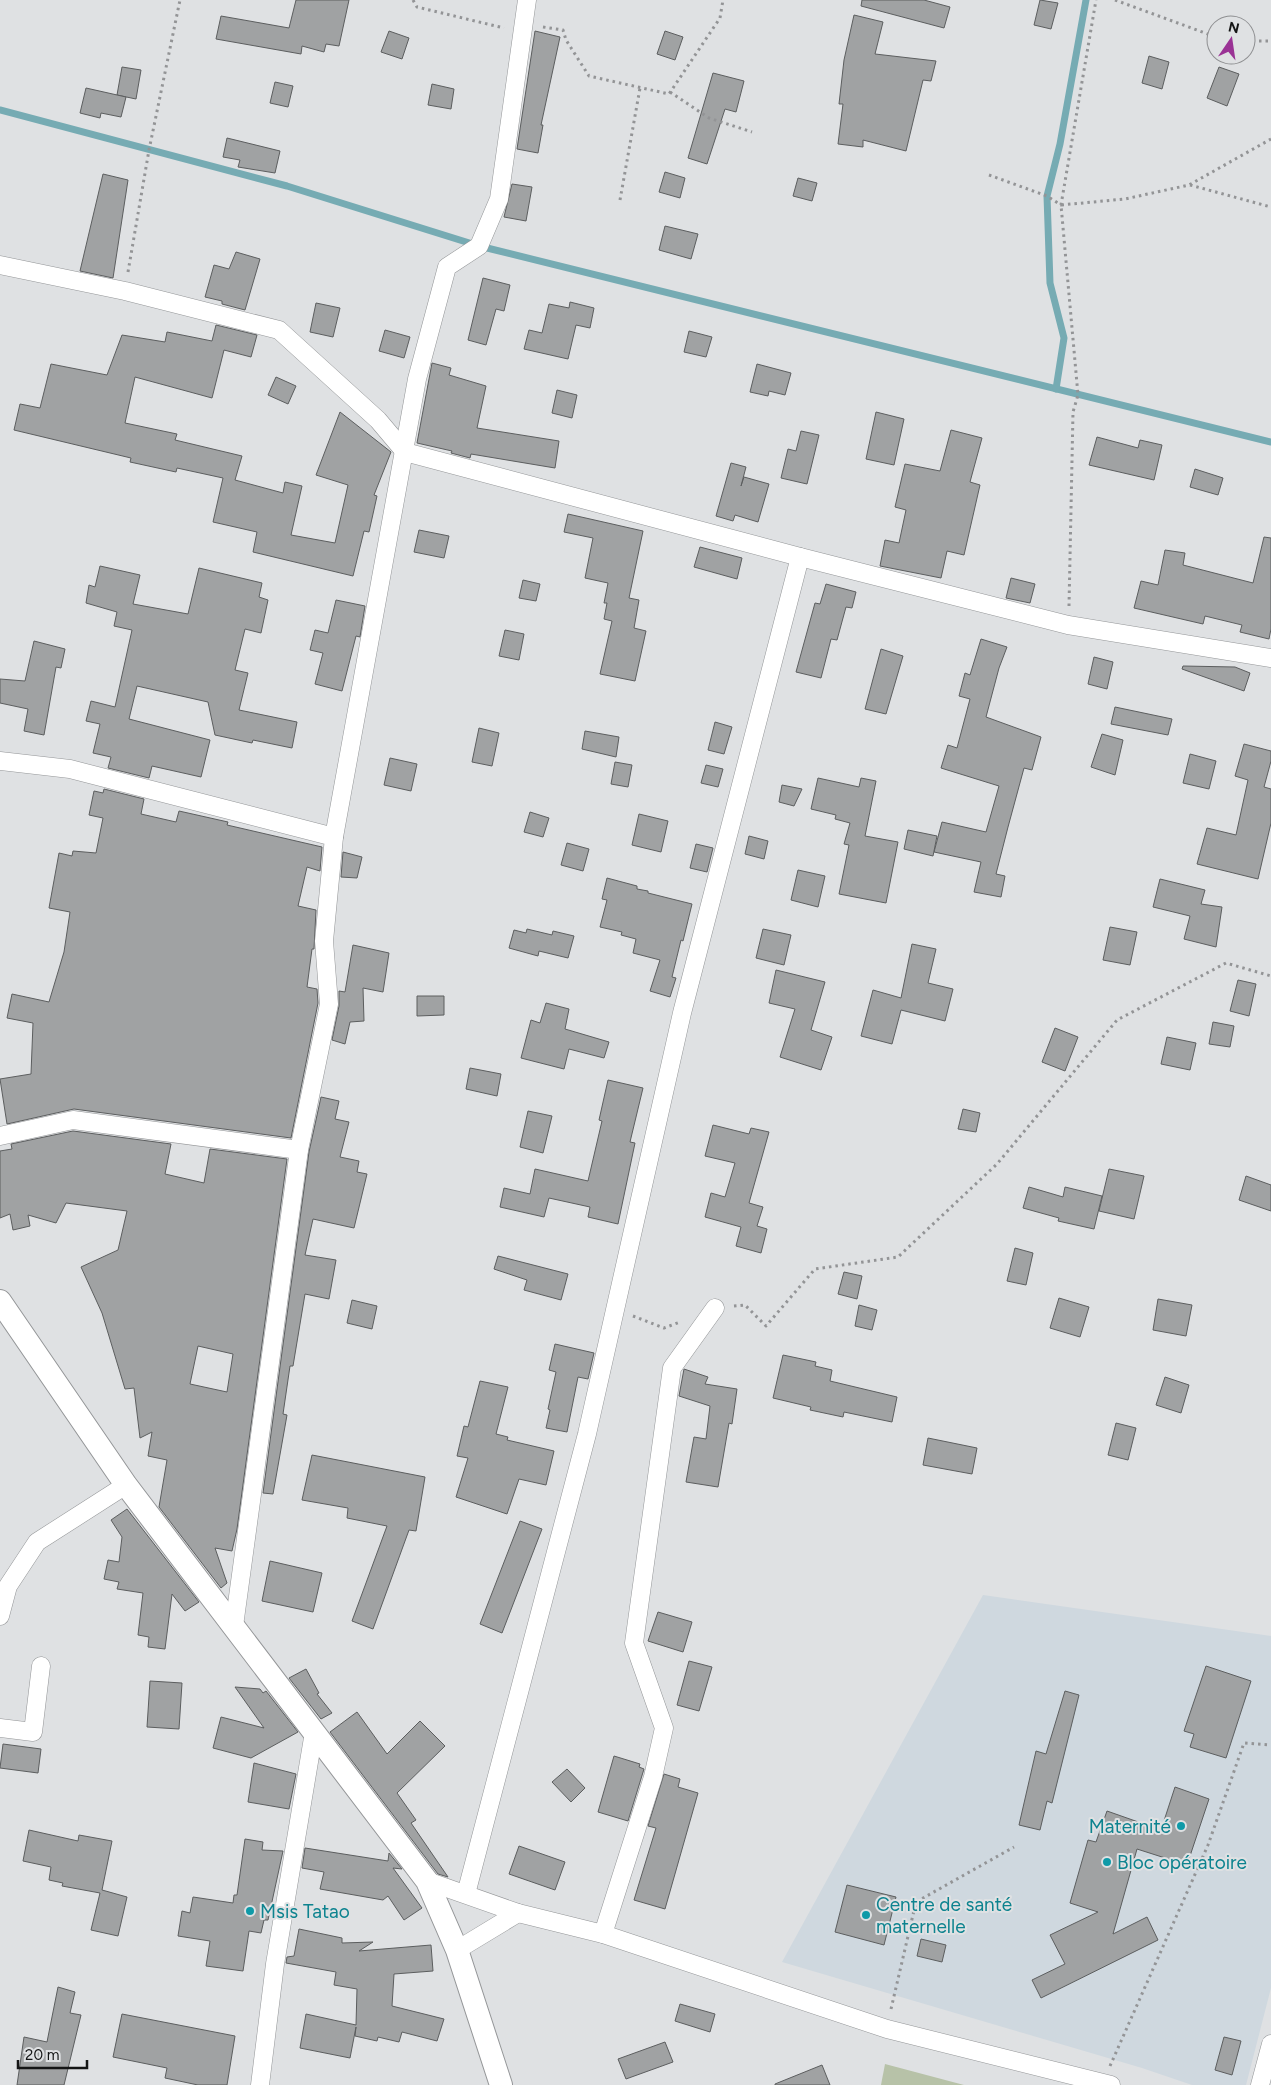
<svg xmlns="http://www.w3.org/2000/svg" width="1271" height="2085" font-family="Figtree,sans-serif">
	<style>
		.built { fill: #cfd8df }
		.green { fill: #b7c2a8 }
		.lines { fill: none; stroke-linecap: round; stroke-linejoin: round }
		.stream { stroke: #76abb3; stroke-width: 7 }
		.building { fill: #a0a2a3; stroke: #5c5e5f; fill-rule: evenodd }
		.minor-casing { stroke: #949698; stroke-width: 19 }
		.tertiary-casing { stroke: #949698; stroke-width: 24 }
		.path { stroke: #939496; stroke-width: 3; stroke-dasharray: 2.5 4; stroke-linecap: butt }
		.minor { stroke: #fff; stroke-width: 18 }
		.tertiary { stroke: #fff; stroke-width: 22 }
		.culture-dot { fill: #0f9aa8; stroke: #dfe1e3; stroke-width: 2 }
		.labels { text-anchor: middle; stroke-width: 4; stroke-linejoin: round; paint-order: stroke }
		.culture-label { font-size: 19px; fill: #0d838f; stroke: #dfe1e3; text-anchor: start }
	</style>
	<rect width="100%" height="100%" fill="#dfe1e3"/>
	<!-- built -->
	<path class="built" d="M983,1595L1271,1636V1988L1246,2085H1192L1142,2068L782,1962Z"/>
	<!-- green -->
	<path class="green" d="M885,2064L964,2085H881Z"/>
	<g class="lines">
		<!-- stream -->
		<g class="stream">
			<path d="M0,110L287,186L479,246L1271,442"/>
			<path d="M1056,389L1064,338L1050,283L1047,196L1060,144L1086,0"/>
		</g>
	</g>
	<!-- building -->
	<g class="building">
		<path d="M296,0H349L339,46L326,44L324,52L302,46L301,54L216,39L221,16L289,28Z"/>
		<path d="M862,0H924L950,7L944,28L861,6Z"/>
		<path d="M1040,0L1058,3L1051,29L1034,25Z"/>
		<path d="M854,15L883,22L875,54L936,61L931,81L923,80L906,151L863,140V147L838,144L843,104H839L844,60Z"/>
		<path d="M389,31L409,38L402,59L381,52Z"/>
		<path d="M535,31L560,37L541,125H543L538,153L517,149Z"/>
		<path d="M665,31L683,37L675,60L657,54Z"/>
		<path d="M1149,56L1169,62L1162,89L1142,83Z"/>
		<path d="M122,67L141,70L136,99L117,95Z"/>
		<path d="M1219,67L1239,74L1227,106L1207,98Z"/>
		<path d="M713,73L744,81L736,112L725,109L707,164L688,158Z"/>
		<path d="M275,82L293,86L288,107L270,103Z"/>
		<path d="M432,84L454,89L451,109L428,105Z"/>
		<path d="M86,88L126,97L121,117L101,113L100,118L80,113Z"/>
		<path d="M227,138L280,151L275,173L238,167L240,160L223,157Z"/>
		<path d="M665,172L685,178L680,198L659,192Z"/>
		<path d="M103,174L128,180L113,278L80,271Z"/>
		<path d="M798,178L817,183L812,201L793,196Z"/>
		<path d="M512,184L532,187L526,221L504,217Z"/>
		<path d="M665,226L698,234L691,259L659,250Z"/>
		<path d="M236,252L260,259L245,310L222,304V301L205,297L214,265L229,269Z"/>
		<path d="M483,278L510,285L504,311L496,309L486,345L468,340Z"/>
		<path d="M570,302L594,308L590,328L576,325L568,359L524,349L529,330L542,333L549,304L569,308Z"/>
		<path d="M316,303L340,308L333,337L310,332Z"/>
		<path d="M216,325L257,335L251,357L224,350L212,398L135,377L125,423L177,434L175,440L242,456L235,480L283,493L285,482L302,486L291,535L335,543L348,485L316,475L340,412L391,452L374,495L377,496L369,532L364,531L353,576L253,552L257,532L213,522L223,478L177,468L176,472L130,462L131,458L14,430L20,404L40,408L51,364L107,375L122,335L165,342L167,332L212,341Z"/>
		<path d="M385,330L410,337L404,358L379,351Z"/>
		<path d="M689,331L712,337L706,357L684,352Z"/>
		<path d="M432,363L451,368L449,375L486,386L477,428L559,441L555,468L471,454L470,458L451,453L452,451L417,443Z"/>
		<path d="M757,364L791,373L785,395L769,391L768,396L750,392Z"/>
		<path d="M276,377L296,386L288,404L268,395Z"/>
		<path d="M557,390L577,395L572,418L552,413Z"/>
		<path d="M876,412L904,419L894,465L866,459Z"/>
		<path d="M951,430L982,438L970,482L980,485L964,555L947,551L941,578L880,566L885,540L899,543L906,510L895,507L905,464L940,471Z"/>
		<path d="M801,431L819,435L807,484L781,478L788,449L796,451Z"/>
		<path d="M1097,437L1138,448L1140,440L1162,445L1154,480L1089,465Z"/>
		<path d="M731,463L746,467L741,486L744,477L769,484L758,522L735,515L733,521L716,516Z"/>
		<path d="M1195,469L1223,478L1218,495L1190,487Z"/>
		<path d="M568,514L643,531L629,598L639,600L634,628L646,631L635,681L600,674L612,621L604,619L607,603H604L608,583L585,578L593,538L564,532Z"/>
		<path d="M419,530L449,536L444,558L414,552Z"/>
		<path d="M1264,537L1271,538V629L1269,639L1240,632L1242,625L1205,616L1203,624L1134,608L1141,581L1158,585L1165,550L1185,553L1183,565L1253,583Z"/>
		<path d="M700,547L742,558L737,579L694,567Z"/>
		<path d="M100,566L140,575L133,604L188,614L199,568L262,583L259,597L268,600L261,633L245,629L235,670L248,673L239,710L297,722L292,748L253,740L252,743L215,735L208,702L137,686L129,719L210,740L201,777L152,766L149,778L108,768L111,757L93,753L100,724L86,721L91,701L115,707L132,630L114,626L117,612L86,603L89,585L95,587Z"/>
		<path d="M1011,578L1035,584L1030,603L1006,598Z"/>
		<path d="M523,580L540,584L536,601L519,598Z"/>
		<path d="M826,584L856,592L852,608L846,607L837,640L831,639L821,678L796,672L815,603L820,604Z"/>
		<path d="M336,600L365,606L360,637L356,636L342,691L315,684L323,653L310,650L315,630L328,633Z"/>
		<path d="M505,630L524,634L519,660L499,656Z"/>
		<path d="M981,639L1007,647L999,668L986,717L1041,737L1032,770L1024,768L1008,827L996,874L1005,876L1001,897L974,892L981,862L934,852L942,822L986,832L999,786L941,768L948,745L957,748L970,699L959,696L965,673L970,675Z"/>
		<path d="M34,641L65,649L61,668L56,667L44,735L24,731L28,709L0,703V679L25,681Z"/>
		<path d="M881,649L903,656L886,714L865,709Z"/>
		<path d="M1094,657L1113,662L1107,689L1088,684Z"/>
		<path d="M1183,666L1235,667L1250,673L1244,691L1182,669Z"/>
		<path d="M1115,707L1172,719L1168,735L1111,724Z"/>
		<path d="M715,722L732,727L724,754L708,750Z"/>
		<path d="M479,728L499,733L492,766L472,762Z"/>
		<path d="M585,731L619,737L616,757L582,749Z"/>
		<path d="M1102,734L1123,740L1115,775L1091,767Z"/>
		<path d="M1244,744L1271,751V761L1264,787L1271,789V823L1258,879L1197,864L1207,828L1236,835L1248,780L1235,776Z"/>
		<path d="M1190,754L1216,761L1209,789L1183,783Z"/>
		<path d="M390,758L417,764L411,791L384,785Z"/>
		<path d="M615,762L632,765L628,787L611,784Z"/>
		<path d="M706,765L723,769L718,787L701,783Z"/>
		<path d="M818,778L859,787L861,778L876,781L865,836L898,842L886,903L839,894L849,845L844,844L850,823L835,819L836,815L811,809Z"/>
		<path d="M782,785L802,789L794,806L779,802Z"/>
		<path d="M104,789L144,799L141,814L176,822L179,811L228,822L227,825L322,847L320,871L307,867L298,906L316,910L314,949H312L307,987L317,989L318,1003L291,1138L74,1109L7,1124L0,1079L31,1074L33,1023L7,1018L12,994L49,1002L64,952L70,912L49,908L59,853L72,856L73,851L96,853L103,818L89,815L94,791L103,793Z"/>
		<path d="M530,812L549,818L543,837L524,832Z"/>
		<path d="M639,814L668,821L661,852L632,845Z"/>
		<path d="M908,830L937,836L933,856L904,849Z"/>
		<path d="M749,836L768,841L764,859L745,854Z"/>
		<path d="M567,843L589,849L583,871L561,865Z"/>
		<path d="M696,844L713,848L707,872L690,868Z"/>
		<path d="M343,852L362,857L357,878L341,877Z"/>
		<path d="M798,870L825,876L818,907L791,900Z"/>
		<path d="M607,878L637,886V889L648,891V893L692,904L683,941L681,940L672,977L676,978L670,997L650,991L660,960L633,953L636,939L621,935L622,932L600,927L607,900L602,899Z"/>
		<path d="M1160,879L1205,890L1201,904L1222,907L1216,947L1184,939L1190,916L1153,907Z"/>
		<path d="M1110,927L1137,932L1130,965L1103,960Z"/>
		<path d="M527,929L552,935L553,931L574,936L568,958L539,951L538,956L509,948L514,930L526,933Z"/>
		<path d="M763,929L791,935L784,965L756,958Z"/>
		<path d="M912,944L936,949L928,983L953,989L945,1021L901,1010L892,1044L861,1036L873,990L901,998Z"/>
		<path d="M353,945L389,953L383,992L363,988L364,1021L350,1022L345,1044L332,1040L339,1006V991L345,992Z"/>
		<path d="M776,970L825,982L811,1030L832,1037L821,1070L780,1057L795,1009L769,1003Z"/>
		<path d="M1238,980L1256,984L1249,1016L1230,1011Z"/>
		<path d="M417,996H444V1015L417,1016Z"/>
		<path d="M546,1003L569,1009L565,1029L609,1042L604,1058L569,1049L564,1069L521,1058L531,1020L540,1023Z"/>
		<path d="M1213,1022L1234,1026L1230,1047L1209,1044Z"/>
		<path d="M1055,1028L1078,1037L1065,1071L1042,1062Z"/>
		<path d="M1167,1037L1196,1043L1190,1070L1161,1064Z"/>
		<path d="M470,1068L501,1074L497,1096L466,1089Z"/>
		<path d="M608,1080L643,1088L630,1142L635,1143L618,1224L588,1217L590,1207L549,1198L544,1217L500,1207L504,1188L530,1194L535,1169L588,1181L602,1121L599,1120Z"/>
		<path d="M321,1097L339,1101L335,1119L349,1122L340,1157L359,1161L357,1172L367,1174L354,1228L313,1219L305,1255L336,1260L329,1299L305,1294L293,1366H290L283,1414L287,1415L273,1494L263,1493L309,1152Z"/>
		<path d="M963,1109L980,1113L976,1132L958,1129Z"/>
		<path d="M528,1111L552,1116L543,1153L520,1147Z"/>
		<path d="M713,1125L749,1134L751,1128L769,1132L749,1203L763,1207L757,1226L767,1229L761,1253L736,1246L741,1227L705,1217L711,1193L725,1197L735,1163L705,1156Z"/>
		<path d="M73,1131L171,1144L165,1174L204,1183L210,1149L287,1159L237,1529L232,1551L215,1548L227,1583L221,1588L159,1507L167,1460L148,1456L152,1432L140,1438L134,1388L125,1389L102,1313L81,1267L118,1250L127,1211L66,1203L56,1223L28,1215L30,1226L13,1230L10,1214L0,1218V1151L12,1149L11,1144ZM198,1346L233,1354L227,1392L190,1384Z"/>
		<path d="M1109,1169L1144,1176L1134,1219L1099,1211Z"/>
		<path d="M1246,1176L1271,1185V1211L1239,1200Z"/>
		<path d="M1029,1187L1063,1197L1065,1187L1102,1196L1094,1229L1058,1221L1059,1218L1023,1208Z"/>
		<path d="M1015,1248L1033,1253L1026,1285L1007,1281Z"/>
		<path d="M498,1256L568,1274L561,1300L524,1290L527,1280L494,1269Z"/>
		<path d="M844,1272L862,1276L857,1299L838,1294Z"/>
		<path d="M1059,1298L1089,1307L1080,1337L1050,1328Z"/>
		<path d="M1158,1299L1192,1305L1186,1336L1153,1330Z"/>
		<path d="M352,1300L377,1306L372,1329L347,1323Z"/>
		<path d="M859,1305L877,1310L872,1330L855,1326Z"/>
		<path d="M555,1344L594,1353L588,1379L578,1377L567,1432L546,1428L550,1410L548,1409L556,1372L549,1370Z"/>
		<path d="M783,1355L816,1362L815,1366L832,1370L830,1381L897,1397L892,1422L844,1412L843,1417L810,1410L811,1407L773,1398Z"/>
		<path d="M684,1369L708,1377L705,1384L737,1389L732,1424L729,1423L718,1487L686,1482L694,1437L706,1439L710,1406L679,1396Z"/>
		<path d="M1165,1377L1189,1385L1181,1413L1156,1405Z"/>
		<path d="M480,1381L508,1387L496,1434L508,1437L507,1440L554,1451L546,1485L519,1479L507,1514L456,1497L468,1458L457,1456L464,1426L468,1427Z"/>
		<path d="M1116,1423L1136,1428L1128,1460L1108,1455Z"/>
		<path d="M928,1438L977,1448L972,1474L923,1465Z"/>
		<path d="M312,1455L425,1477L416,1531L409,1530L373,1629L352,1621L387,1526L347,1518L348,1508L302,1500Z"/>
		<path d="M127,1509L199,1602L185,1611L172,1594L165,1649L148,1647L149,1637L138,1635L143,1593L117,1589L119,1582L104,1579L108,1560L119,1562L122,1537L111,1520Z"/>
		<path d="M520,1521L542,1529L502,1633L480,1624Z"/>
		<path d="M270,1561L322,1573L313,1612L262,1601Z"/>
		<path d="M658,1612L692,1622L683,1652L648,1641Z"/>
		<path d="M689,1661L712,1667L699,1711L677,1705Z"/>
		<path d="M1206,1666L1251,1681L1226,1758L1190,1747L1194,1734L1184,1731Z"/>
		<path d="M306,1669L319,1693L317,1694L332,1713L321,1719L289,1678Z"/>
		<path d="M150,1681L182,1683L179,1729L147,1727Z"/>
		<path d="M235,1687L260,1689L263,1693L266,1691L298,1732L251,1758L213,1748L221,1717L264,1728Z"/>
		<path d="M1065,1691L1079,1695L1052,1803L1047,1801L1040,1830L1019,1825L1036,1751L1046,1754Z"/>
		<path d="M357,1712L387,1754L420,1721L445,1746L397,1793L416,1820L411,1823L448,1877L438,1874L330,1732Z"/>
		<path d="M3,1744L41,1749L38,1773L0,1768Z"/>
		<path d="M614,1756L640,1764L639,1767L644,1769L628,1821L598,1812Z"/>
		<path d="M254,1763L296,1774L289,1809L248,1802Z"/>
		<path d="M567,1769L585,1788L571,1802L552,1782Z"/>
		<path d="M664,1774L680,1779L678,1787L698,1793L665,1909L634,1900L656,1828L648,1826Z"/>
		<path d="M1175,1787L1209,1799L1187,1865L1137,1849L1113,1934L1147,1917L1158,1940L1041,1998L1032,1980L1065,1964L1050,1935L1098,1912L1070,1903L1088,1840L1096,1842L1107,1811L1161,1830Z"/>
		<path d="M29,1830L78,1841L79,1835L112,1841L102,1890L127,1897L118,1936L91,1930L100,1893L62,1886L63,1883L49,1880L51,1867L23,1861Z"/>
		<path d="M245,1839L263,1842L262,1850L283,1851L268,1920H264L261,1933L249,1931L243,1971L206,1966L210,1941L178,1936L182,1911L190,1913L193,1897L233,1903L234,1895H237Z"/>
		<path d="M519,1846L565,1862L555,1890L509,1874Z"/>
		<path d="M305,1848L388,1861L389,1853L402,1869L393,1868L422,1908L404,1920L388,1896L383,1900L320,1889L324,1872L302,1868Z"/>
		<path d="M847,1885L896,1897L884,1945L835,1932Z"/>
		<path d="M299,1929L342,1938V1943L373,1942L359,1951L431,1945L433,1971L394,1974L392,2006L444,2019L437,2041L402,2032L399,2042L378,2037L377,2041L355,2036L356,2027L350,2058L300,2048L306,2014L356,2025L357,1989L334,1985L336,1972L286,1963L287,1957L294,1956Z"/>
		<path d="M921,1939L946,1945L942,1962L917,1956Z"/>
		<path d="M58,1987L75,1992L70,2013L81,2015L64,2085H17L24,2037L47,2042Z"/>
		<path d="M680,2004L715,2014L710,2032L675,2021Z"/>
		<path d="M122,2014L235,2036L227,2085H198L165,2078L167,2068L113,2057Z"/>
		<path d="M1224,2037L1241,2041L1232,2075L1215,2070Z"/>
		<path d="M665,2042L673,2062L626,2079L618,2059Z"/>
		<path d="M822,2065L830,2085H775V2084Z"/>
	</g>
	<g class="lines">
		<!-- minor casing -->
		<g class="minor-casing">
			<g id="minor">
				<path d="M0,265L125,291L279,330L378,420L405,452L800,557L1068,625L1271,658"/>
				<path d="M0,761L70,769L334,837L324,941L329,1004L299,1150L234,1626"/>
				<path d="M334,837L417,379L447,267L479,246L499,199L527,0"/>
				<path d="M0,1136L73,1120L299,1150"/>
				<path d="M0,1616L8,1586L37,1542L126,1485"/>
				<path d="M0,1728L33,1732L41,1666"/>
				<path d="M427,1881L518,1913L603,1934L887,2029L1111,2085"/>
				<path d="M466,1894L587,1434L682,1013L800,557"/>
				<path d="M603,1934L653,1777L664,1728L634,1643L672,1368L715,1308"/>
				<path d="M457,1950L518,1913"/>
				<path d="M260,2085L275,1964L314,1732"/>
				<path d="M1260,2085L1271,2044"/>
			</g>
		</g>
		<!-- tertiary casing -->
		<g class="tertiary-casing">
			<path id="tertiary" d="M0,1301L126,1485L427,1881L457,1950L501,2085"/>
		</g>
		<!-- path -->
		<g class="path">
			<path d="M413,0L417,7L504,28"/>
			<path d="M1115,0L1216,37"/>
			<path d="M543,27L563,30L566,40L589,76L669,94L720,18L723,0"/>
			<path d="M1246,41H1271"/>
			<path d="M670,92L709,118L752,132"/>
			<path d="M989,175L1047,196L1061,205L1096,0"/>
			<path d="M1190,185L1271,207"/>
			<path d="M620,200L640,88"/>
			<path d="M128,272L149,150L180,0"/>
			<path d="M1069,606L1073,412L1078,395L1061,205L1125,199L1189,185L1271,139"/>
			<path d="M734,1306L745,1305L766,1326L815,1269L898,1257L997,1164L1117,1020L1226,963L1271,976"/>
			<path d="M633,1316L664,1328L680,1322"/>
			<path d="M891,2009L916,1902L1014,1847"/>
			<path d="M1110,2066L1208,1845L1244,1743L1271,1745"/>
		</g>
		<!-- minor -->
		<use href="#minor" class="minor"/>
		<!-- tertiary -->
		<use href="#tertiary" class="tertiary"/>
	</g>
	<!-- markers -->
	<g class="culture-dot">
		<circle cx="1181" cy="1826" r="5"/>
		<circle cx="1107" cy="1862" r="5"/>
		<circle cx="250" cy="1911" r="5"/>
		<circle cx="866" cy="1915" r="5"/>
	</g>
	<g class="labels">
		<!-- culture labels -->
		<g class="culture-label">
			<text x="1171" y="1833" text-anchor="end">Maternité</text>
			<text x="1117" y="1869">Bloc opératoire</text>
			<text x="876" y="1911">Centre de santé<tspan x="876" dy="22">maternelle</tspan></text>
			<text x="260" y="1918">Msis Tatao</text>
		</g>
	</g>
	<!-- north arrow -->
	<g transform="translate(1231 40) rotate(13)"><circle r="24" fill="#dfe1e3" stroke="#8e8f91"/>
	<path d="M0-4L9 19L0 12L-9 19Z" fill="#9a3295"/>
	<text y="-8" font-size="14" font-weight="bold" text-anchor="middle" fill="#141515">N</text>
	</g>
	<!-- scale -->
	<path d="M18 2060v8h69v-8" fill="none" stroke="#141515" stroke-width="2.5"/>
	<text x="25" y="2060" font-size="15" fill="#141515" stroke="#dfe1e3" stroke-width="4" paint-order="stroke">20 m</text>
</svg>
